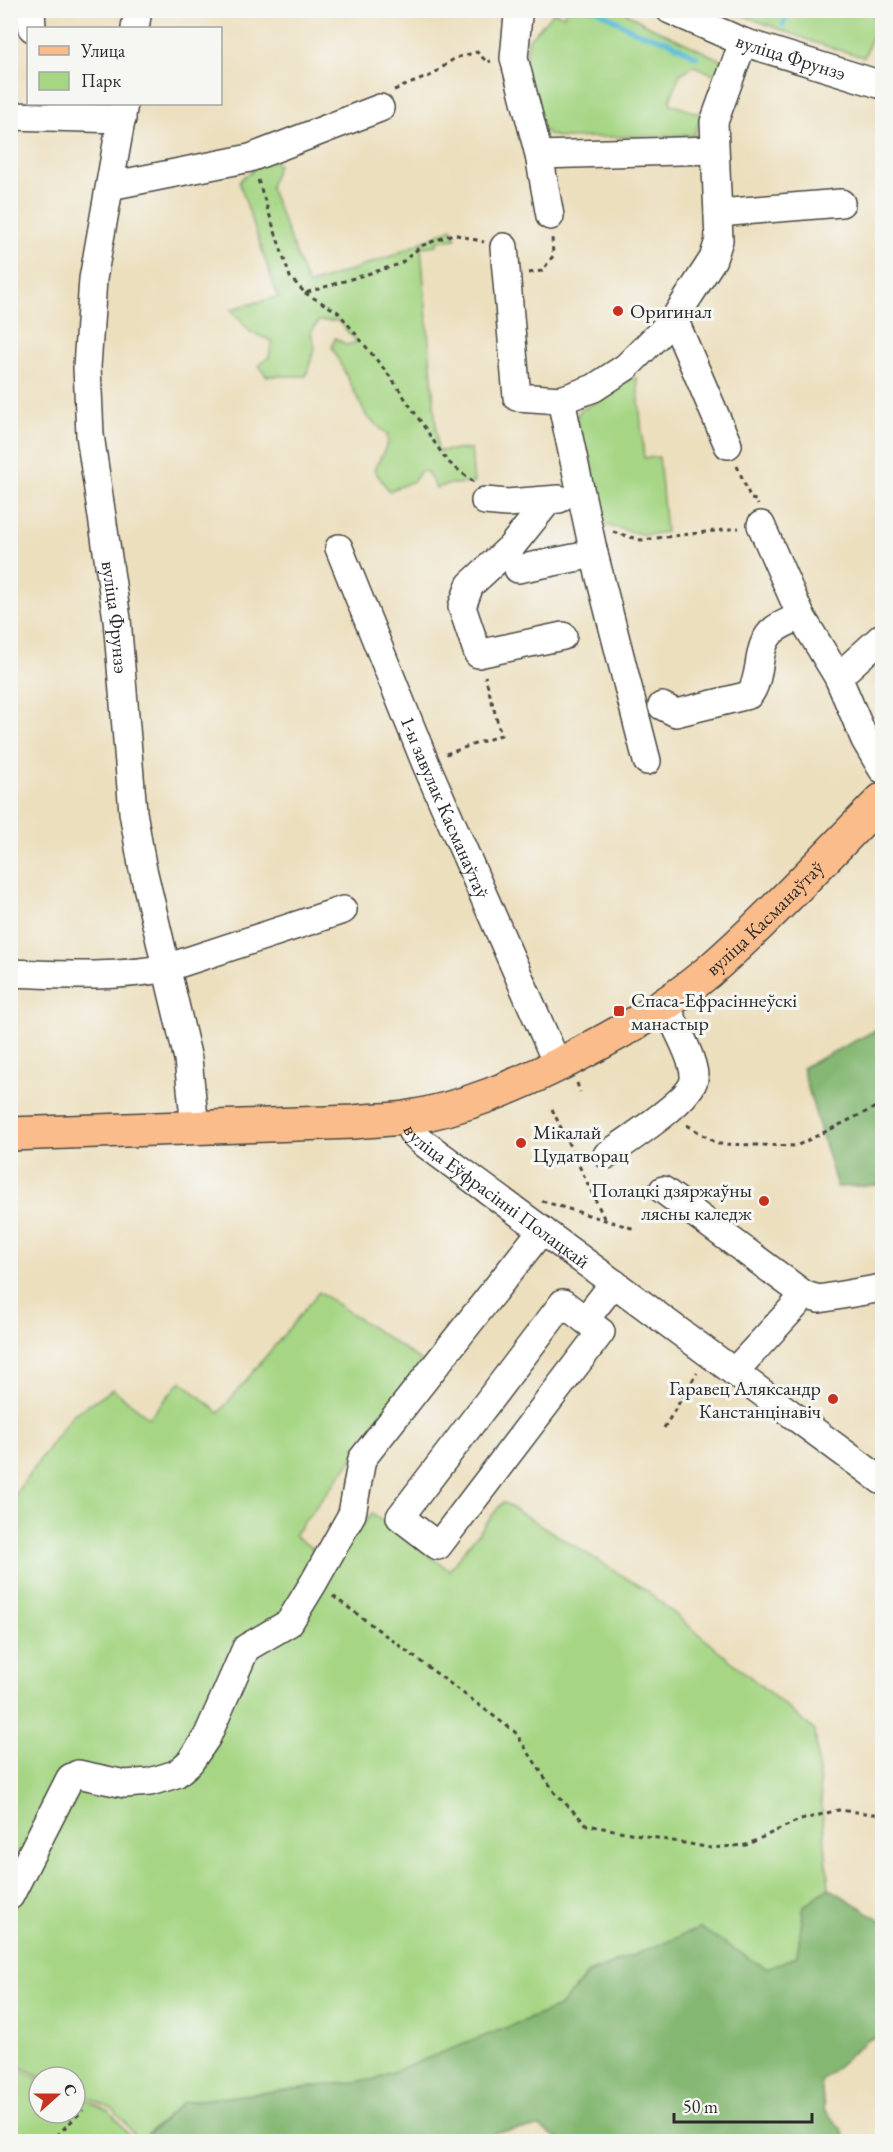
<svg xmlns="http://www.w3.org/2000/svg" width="893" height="2152" font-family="'EB Garamond',serif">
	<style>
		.green { fill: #a6d684; stroke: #688058; stroke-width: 1.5 }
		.forest { fill: #84b772; stroke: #58714e; stroke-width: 1.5 }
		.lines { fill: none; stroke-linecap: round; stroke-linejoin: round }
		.stream { stroke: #57bad6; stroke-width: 5 }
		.minor-casing { stroke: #484641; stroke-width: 30 }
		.major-casing { stroke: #484641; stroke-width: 36 }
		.path { stroke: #484641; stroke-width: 3; stroke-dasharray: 4.5 4.5; stroke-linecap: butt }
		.minor { stroke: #fff; stroke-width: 27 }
		.major { stroke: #fabc8b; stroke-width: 33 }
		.poi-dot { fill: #c8321e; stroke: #f6f6f2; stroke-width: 2 }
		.labels { text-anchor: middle; stroke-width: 6; stroke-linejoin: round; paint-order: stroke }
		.street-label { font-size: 20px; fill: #2b2b2b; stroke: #f6f6f2 }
		.poi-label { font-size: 20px; fill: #2b2b2b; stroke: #f6f6f2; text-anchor: start }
	</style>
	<rect width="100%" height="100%" fill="#f6f6f2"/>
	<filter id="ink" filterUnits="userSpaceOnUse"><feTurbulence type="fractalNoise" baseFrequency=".0167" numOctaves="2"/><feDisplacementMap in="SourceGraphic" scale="12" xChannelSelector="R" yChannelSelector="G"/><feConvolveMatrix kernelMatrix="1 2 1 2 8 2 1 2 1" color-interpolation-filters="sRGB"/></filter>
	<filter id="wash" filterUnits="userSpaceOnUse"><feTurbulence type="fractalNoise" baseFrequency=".008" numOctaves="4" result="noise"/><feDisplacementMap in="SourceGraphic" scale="24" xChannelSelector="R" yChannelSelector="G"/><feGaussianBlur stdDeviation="1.35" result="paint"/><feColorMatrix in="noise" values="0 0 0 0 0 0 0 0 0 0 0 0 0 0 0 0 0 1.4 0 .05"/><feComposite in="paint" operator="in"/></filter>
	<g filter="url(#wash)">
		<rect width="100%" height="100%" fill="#ecdfbe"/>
		<!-- green -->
		<g class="green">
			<path d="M566,10L624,11L645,24L721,60L722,66L719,71L713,74L694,66L680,74L670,100L671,104L702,115L694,135L562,138L548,134L537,122L523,69L529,39L554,12L564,16Z"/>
			<path d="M731,11H882V33L875,29L864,57L822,45Z"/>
			<path d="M270,157L278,165L270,187L308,285L394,255L452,228L456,239L437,241V245L421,247L438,451L471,449L474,483L451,484L436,488L427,472L421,471L414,481L389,491L374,470L388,443L387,434L367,417L332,347L335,338L347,345L357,342L338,321H319L311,332L315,348L306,376H266L259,365L269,357L272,341L250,332L231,309L278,297L239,182L244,176L252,172L251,163Z"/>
			<path d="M637,378L644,458L659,457L666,532L645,535L596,523L576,417L581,410L601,399L627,379Z"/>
			<path d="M319,1292L426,1364L294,1535L329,1561L372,1514L449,1570L503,1502L646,1590L815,1731L829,1888L804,1906L797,1956L767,1969L700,1929L588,1973L559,2007L372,2080L183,2102L139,2141L114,2109L75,2092V2077H42L11,2063V1500L72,1415L113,1389L149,1418L181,1381L219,1413Z"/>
			<path d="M10,2066L39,2079V2113H75V2095L110,2111L134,2141H11Z"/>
		</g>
		<!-- forest -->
		<g class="forest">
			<path d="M882,1027V1185L837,1187L802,1068Z"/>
			<path d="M829,1888L882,1921V2034L866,2041L821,2081L824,2109L842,2130L846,2141L564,2142L540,2127L497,2132L485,2142L141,2141L183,2102L372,2080L559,2007L588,1974L700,1928L767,1969L797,1956L804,1906Z"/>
		</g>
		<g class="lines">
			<!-- stream -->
			<g class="stream">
				<path d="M597,10L634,31L667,41L697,57"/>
				<path d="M783,25L789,10"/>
			</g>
		</g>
	</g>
	<g filter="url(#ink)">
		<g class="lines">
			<!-- minor casing -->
			<g class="minor-casing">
				<g id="minor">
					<path d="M31,10L32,28"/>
					<path id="s1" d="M670,10L743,42L882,85"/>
					<path d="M518,16L514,58L539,155L550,216"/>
					<path d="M135,28L138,10"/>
					<path id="s2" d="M124,104L93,279L87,367L90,435L117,619L133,812L142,865L188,1059L195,1128"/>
					<path d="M10,116L122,119"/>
					<path d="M539,155L714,150"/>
					<path d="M110,186L250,158L380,108"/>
					<path d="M718,213L841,203"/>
					<path d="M504,247L517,397L561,400"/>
					<path d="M674,319L728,445"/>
					<path d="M485,501L507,503L559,499"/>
					<path d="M548,501L511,547L470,585L462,607L478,654L563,636"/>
					<path d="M761,525L801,616L838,677L865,740L882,769"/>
					<path id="s3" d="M339,548L425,762L558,1066"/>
					<path d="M518,569L594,554"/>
					<path d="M838,677L882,637"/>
					<path d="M662,706L676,713L749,695C764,676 754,645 775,629C782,624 792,620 801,616"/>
					<path d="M647,761L594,554L561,400L594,388L626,367L674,319L713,259L719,240L714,122L743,42"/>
					<path d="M10,973C63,975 115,978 166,968L343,910"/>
					<path id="s4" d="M405,1118L412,1132L421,1141L882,1481"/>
					<path d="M607,1155C625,1142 692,1099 694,1079C696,1062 673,1021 665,1005"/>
					<path d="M663,1190L805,1295"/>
					<path d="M585,1320L563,1303L400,1517L438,1546L601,1332L585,1320L614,1283"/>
					<path d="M734,1372L805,1295L819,1299L882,1288"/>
					<path d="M10,1896L70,1778L78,1774L125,1784L150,1782L176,1774L190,1762L207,1737L246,1648L289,1623L314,1582L352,1514L362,1459L542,1230"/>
				</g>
			</g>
			<!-- major casing -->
			<g class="major-casing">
				<g id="major">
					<path id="s5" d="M10,1134L354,1122C371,1120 388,1120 404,1118C464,1109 521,1084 574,1057C622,1032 666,1007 708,972C769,919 825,857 882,800"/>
				</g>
			</g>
			<!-- path -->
			<g class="path">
				<path d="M394,90L432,75L455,58L477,52L487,62L491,61"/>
				<path d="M258,180L290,277L305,293L400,264L421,246L453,234L484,242"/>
				<path d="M529,273L542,271L553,256L552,237"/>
				<path d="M305,293L338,312L392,379L447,461L475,483"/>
				<path d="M737,466L751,499L756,500L758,505"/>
				<path d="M613,532L641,540L739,528"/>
				<path d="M446,754L501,735L485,676"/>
				<path d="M577,1083L580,1092"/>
				<path d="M552,1109L605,1220"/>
				<path d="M687,1125L718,1144L796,1146L882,1104"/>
				<path d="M542,1201L635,1229"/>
				<path d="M664,1428L697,1373"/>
				<path d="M333,1596L515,1732L555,1793L587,1825L711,1848L746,1845L797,1821L838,1810L882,1815"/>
				<path d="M50,2142L83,2110"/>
			</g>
			<!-- minor -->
			<use href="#minor" class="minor"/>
			<!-- major -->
			<use href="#major" class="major"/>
		</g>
	</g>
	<!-- markers -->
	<g class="poi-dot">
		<circle cx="618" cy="311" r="6"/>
		<rect x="613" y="1005" width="12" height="12" rx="3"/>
		<circle cx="521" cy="1143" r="6"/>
		<circle cx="764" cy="1201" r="6"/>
		<circle cx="833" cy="1399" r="6"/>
	</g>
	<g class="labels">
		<!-- street labels -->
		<g class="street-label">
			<text dy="7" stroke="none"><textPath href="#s1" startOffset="130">вуліца Фрунзэ</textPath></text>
			<text dy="7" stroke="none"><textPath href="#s2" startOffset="518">вуліца Фрунзэ</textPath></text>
			<text dy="7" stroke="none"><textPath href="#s3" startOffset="280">1-ы завулак Касманаўтаў</textPath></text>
			<text dy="7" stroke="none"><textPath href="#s5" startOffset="813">вуліца Касманаўтаў</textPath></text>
			<text dy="7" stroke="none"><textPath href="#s4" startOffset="122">вуліца Еўфрасінні Полацкай</textPath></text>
		</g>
		<!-- poi labels -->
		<g class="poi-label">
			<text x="630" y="318">Оригинал</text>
			<text x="631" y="1007">Спаса-Ефрасіннеўскі<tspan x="631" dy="23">манастыр</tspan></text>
			<text x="533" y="1139">Мікалай<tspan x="533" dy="23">Цудатворац</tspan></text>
			<text x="752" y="1197" text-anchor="end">Полацкі дзяржаўны<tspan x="752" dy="23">лясны каледж</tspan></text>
			<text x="821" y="1395" text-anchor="end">Гаравец Аляксандр<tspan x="821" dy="23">Канстанцінавіч</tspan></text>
		</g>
	</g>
	<!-- margin -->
	<rect width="893" height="2152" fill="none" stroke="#f6f6f2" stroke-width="36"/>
	<!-- legend -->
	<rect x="27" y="27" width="195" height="78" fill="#f6f6f2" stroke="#a5a5a2" stroke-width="1.5"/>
	<rect x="39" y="46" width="30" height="9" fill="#fabc8b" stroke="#a5a5a2" stroke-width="1.5"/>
	<text x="81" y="57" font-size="18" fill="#2b2b2b">Улица</text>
	<rect x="39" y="72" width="30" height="18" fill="#a6d684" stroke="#a5a5a2" stroke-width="1.5"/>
	<text x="81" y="87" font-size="18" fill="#2b2b2b">Парк</text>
	<!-- north arrow -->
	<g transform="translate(57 2095) rotate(69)"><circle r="28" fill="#f6f6f2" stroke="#a5a5a2" stroke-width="1.5"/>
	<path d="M0-4.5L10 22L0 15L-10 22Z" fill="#c8321e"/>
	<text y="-9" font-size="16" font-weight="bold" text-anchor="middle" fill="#2b2b2b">С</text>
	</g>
	<!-- scale -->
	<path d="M674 2113v9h138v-9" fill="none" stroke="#2b2b2b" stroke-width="3"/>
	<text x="683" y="2113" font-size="18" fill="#2b2b2b" stroke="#f6f6f2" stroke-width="4.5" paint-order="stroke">50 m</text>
</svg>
